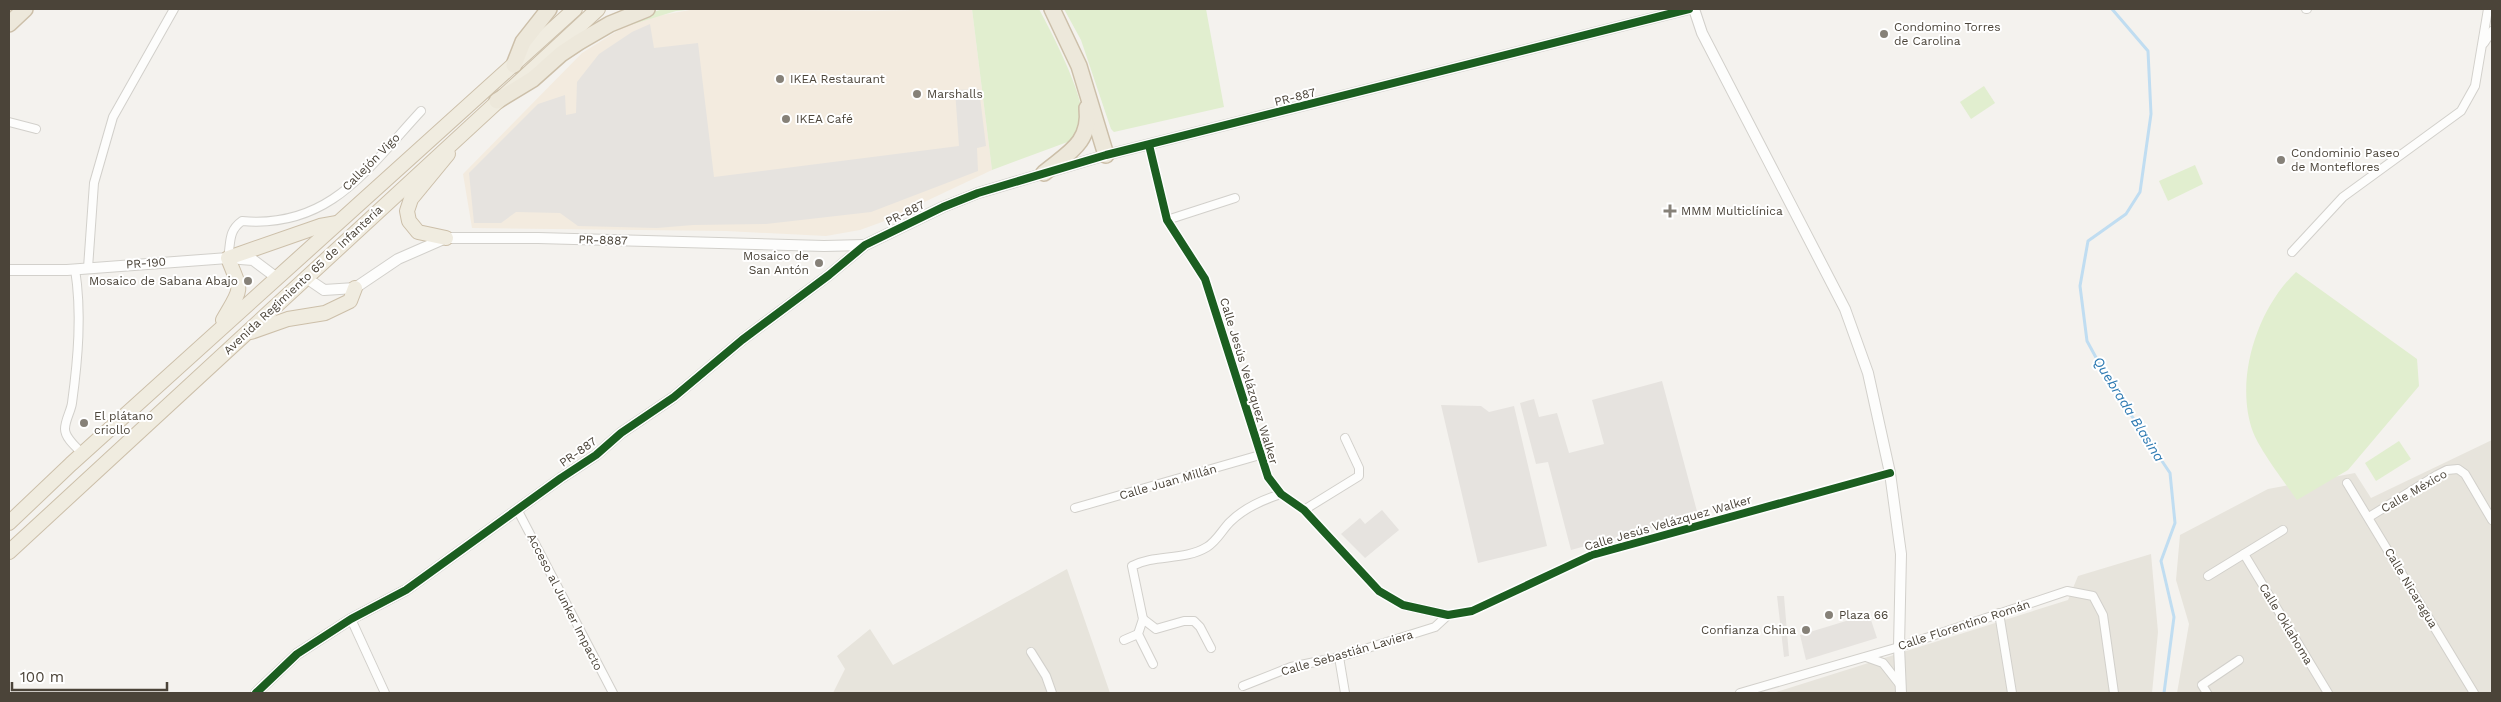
<svg xmlns="http://www.w3.org/2000/svg" width="2501" height="702" font-family="'Work Sans',sans-serif">
	<style>
		.residential { fill: #e7e4dc }
		.commercial { fill: #f3ebdf }
		.green { fill: #e1eecf }
		.parking { fill: #e6e3df }
		.lines { fill: none; stroke-linecap: round; stroke-linejoin: round }
		.stream { stroke: #c0ddf1; stroke-width: 3 }
		.minor-casing { stroke: #d2d0cb; stroke-width: 10 }
		.tertiary-casing { stroke: #d2d0cb; stroke-width: 12 }
		.trunk-casing { stroke: #ccbfa9; stroke-width: 16 }
		.motorway-casing { stroke: #ccbfa9; stroke-width: 18 }
		.minor { stroke: #fdfdfc; stroke-width: 8 }
		.tertiary { stroke: #fdfdfc; stroke-width: 10 }
		.trunk { stroke: #f0ece0; stroke-width: 14 }
		.motorway { stroke: #ede8db; stroke-width: 15 }
		.cycleway-casing { stroke: #fff; stroke-width: 11 }
		.cycleway { stroke: #1b5e20; stroke-width: 8 }
		.poi-dot { fill: #868178; stroke: #fff; stroke-width: 2 }
		.labels { text-anchor: middle; stroke-width: 4; stroke-linejoin: round; paint-order: stroke }
		.poi-label { font-size: 12px; fill: #4b4439; stroke: #fff; text-anchor: start }
		.street-label { font-size: 12px; fill: #4b4439; stroke: #fff }
		.water-label { font-size: 14px; font-style: italic; fill: #2e7ab2; stroke: #fff }
	</style>
	<rect width="100%" height="100%" fill="#f4f2ee"/>
	<!-- residential -->
	<g class="residential">
		<path d="M2492,440V693H2177L2189,624L2176,580L2180,535L2268,489L2355,473L2371,498Z"/>
		<path d="M2151,554L2158,632L2152,693H1773L2068,600L2078,576Z"/>
		<path d="M1067,569L1110,693H833L845,669L837,656L870,629L893,665Z"/>
	</g>
	<!-- commercial -->
	<path class="commercial" d="M695,9L871,11L972,9L992,170L882,222L860,230L826,236L726,231L472,228L463,174L582,53L622,28L652,17Z"/>
	<!-- green -->
	<g class="green">
		<path d="M664,9H695L676,11L604,33L638,16Z"/>
		<path d="M972,9H1039C1051,31 1084,95 1082,118C1082,125 1076,134 1073,140L992,170Z"/>
		<path d="M1064,9H1206L1224,107L1114,132L1111,129L1081,40Z"/>
		<path d="M1984,86L1995,103L1971,119L1960,102Z"/>
		<path d="M2195,165L2203,184L2168,201L2159,181Z"/>
		<path d="M2296,272L2417,359L2419,386L2348,470L2297,500C2285,483 2260,450 2253,432C2234,380 2257,309 2296,272Z"/>
		<path d="M2399,441L2411,459L2376,481L2365,463Z"/>
	</g>
	<!-- parking -->
	<g class="parking">
		<path d="M650,24L654,48L698,43L714,177L959,146L955,90L979,89L986,146L977,148L978,171L871,212L766,224L693,225L657,228L578,226L560,213L516,212L501,223H474L469,173L538,104L565,95L566,115L576,113L577,82L599,54L632,32Z"/>
		<path d="M1662,381L1698,515L1571,550L1548,462L1536,464L1520,403L1534,399L1539,417L1557,413L1569,453L1604,444L1592,400Z"/>
		<path d="M1441,405L1481,406L1489,412L1514,406L1547,546L1478,563Z"/>
		<path d="M1382,510L1399,530L1365,558L1341,534L1360,518L1365,524Z"/>
		<path d="M1777,596H1784L1789,656L1784,657Z"/>
		<path d="M1869,614L1877,638L1806,660L1800,635Z"/>
	</g>
	<g class="lines">
		<!-- stream -->
		<path class="stream" d="M2112,9L2148,51L2151,114L2140,192L2126,214L2088,241L2080,286L2087,341L2111,385L2170,473L2175,523L2161,561L2174,617L2164,693"/>
		<!-- minor casing -->
		<g class="minor-casing">
			<g id="minor">
				<path d="M2306,9H2307"/>
				<path d="M2484,43L2492,31"/>
				<path d="M9,122L36,129"/>
				<path d="M1149,145L1167,220L1205,279L1268,477L1281,494L1304,510L1379,591L1403,605L1448,615L1472,611L1592,555L1890,473"/>
				<path d="M1167,220L1235,198"/>
				<path d="M2292,252L2343,197L2461,111L2475,86L2488,9"/>
				<path d="M228,258C231,242 228,231 242,221C330,229 368,168 421,111"/>
				<path d="M88,268L94,183L113,117L174,9"/>
				<path d="M75,269C82,313 78,359 72,403C71,411 65,420 65,429C65,438 76,447 82,453"/>
				<path d="M2347,483L2474,693"/>
				<path d="M1075,508L1260,455"/>
				<path d="M1304,510L1359,476V468L1345,438"/>
				<path d="M518,511L613,693"/>
				<path d="M2369,517L2437,475L2447,470L2458,469L2465,474L2492,520"/>
				<path d="M2244,554L2328,693"/>
				<path d="M2208,576L2283,530"/>
				<path d="M1999,613L2012,693"/>
				<path d="M351,619L385,693"/>
				<path d="M1143,619L1156,629L1184,621H1194L1200,627L1211,648"/>
				<path d="M1124,640L1138,634"/>
				<path d="M1031,652L1046,676L1052,693"/>
				<path d="M1339,657L1345,693"/>
				<path d="M1866,657L1883,663L1901,686"/>
				<path d="M1153,664L1138,634L1143,619L1132,566C1155,554 1184,561 1207,547C1217,541 1222,530 1230,522C1244,508 1262,500 1281,494"/>
				<path d="M1243,686L1291,667L1339,657L1435,627L1448,615"/>
				<path d="M1740,693L1899,647L2067,591L2093,596L2103,615L2114,693"/>
				<path d="M2207,693L2202,685L2239,660"/>
			</g>
		</g>
		<!-- tertiary casing -->
		<g class="tertiary-casing">
			<g id="tertiary">
				<path d="M1694,9L1702,33L1845,309L1868,373L1890,473L1901,554L1899,647L1901,693"/>
				<path d="M9,270H67L228,258L253,260L277,278"/>
				<path d="M305,277L324,290L355,288L398,259L446,238H538L824,246L865,245"/>
				<path d="M256,693L297,654L351,619L406,590L561,478L596,455L621,433L674,397L742,340L829,275L865,245L943,207L978,193L1106,155L1689,9"/>
			</g>
		</g>
		<!-- trunk casing -->
		<g class="trunk-casing">
			<g id="trunk">
				<path d="M446,238L418,232L409,221L407,211L411,199L448,154"/>
				<path d="M223,320C243,285 242,294 228,258L320,226L337,223"/>
				<path d="M251,332L288,319L325,313L350,301L355,288"/>
				<path d="M9,523L71,464L575,9"/>
				<path d="M9,552L598,9"/>
			</g>
		</g>
		<!-- motorway casing -->
		<g class="motorway-casing">
			<g id="motorway">
				<path d="M1052,9L1079,66L1106,155"/>
				<path d="M9,24L25,9"/>
				<path d="M514,65L523,42L549,9"/>
				<path d="M497,101L533,79L561,54L579,42L610,24L647,9"/>
				<path d="M1044,173C1068,153 1091,143 1087,108"/>
			</g>
		</g>
		<!-- minor -->
		<use href="#minor" class="minor"/>
		<!-- tertiary -->
		<use href="#tertiary" class="tertiary"/>
		<!-- trunk -->
		<use href="#trunk" class="trunk"/>
		<!-- motorway -->
		<use href="#motorway" class="motorway"/>
		<!-- cycleway casing -->
		<g class="cycleway-casing">
			<g id="cycleway">
				<path d="M1149,145L1167,220L1205,279L1268,477L1281,494L1304,510L1379,591L1403,605L1448,615L1472,611L1592,555L1890,473"/>
				<path d="M256,693L297,654L351,619L406,590L561,478L596,455L621,433L674,397L742,340L829,275L865,245L943,207L978,193L1106,155L1689,9"/>
			</g>
		</g>
		<!-- cycleway -->
		<use href="#cycleway" class="cycleway"/>
	</g>
	<!-- markers -->
	<g class="poi-dot">
		<circle cx="1884" cy="34" r="5"/>
		<circle cx="780" cy="79" r="5"/>
		<circle cx="917" cy="94" r="5"/>
		<circle cx="786" cy="119" r="5"/>
		<circle cx="2281" cy="160" r="5"/>
		<path d="M1667.5 203.5h5v5h5v5h-5v5h-5v-5h-5v-5h5z"/>
		<circle cx="819" cy="263" r="5"/>
		<circle cx="248" cy="281" r="5"/>
		<circle cx="84" cy="423" r="5"/>
		<circle cx="1829" cy="615" r="5"/>
		<circle cx="1806" cy="630" r="5"/>
	</g>
	<g class="labels">
		<!-- poi labels -->
		<g class="poi-label">
			<text x="1894" y="31">Condomino Torres<tspan x="1894" dy="14">de Carolina</tspan></text>
			<text x="790" y="83">IKEA Restaurant</text>
			<text x="927" y="98">Marshalls</text>
			<text x="796" y="123">IKEA Café</text>
			<text x="2291" y="157">Condominio Paseo<tspan x="2291" dy="14">de Monteflores</tspan></text>
			<text x="1681" y="215">MMM Multiclínica</text>
			<text x="809" y="260" text-anchor="end">Mosaico de<tspan x="809" dy="14">San Antón</tspan></text>
			<text x="238" y="285" text-anchor="end">Mosaico de Sabana Abajo</text>
			<text x="94" y="420">El plátano<tspan x="94" dy="14">criollo</tspan></text>
			<text x="1839" y="619">Plaza 66</text>
			<text x="1796" y="634" text-anchor="end">Confianza China</text>
		</g>
		<!-- street labels -->
		<g class="street-label">
			<text transform="translate(1295 97) rotate(-14)" y="4">PR-887</text>
			<text transform="translate(371 162) rotate(-45)" y="4">Callejón Vigo</text>
			<text transform="translate(905 213) rotate(-26)" y="4">PR-887</text>
			<text transform="translate(603 240) rotate(2)" y="4">PR-8887</text>
			<text transform="translate(146 263) rotate(-4)" y="4">PR-190</text>
			<text transform="translate(303 280) rotate(-43)" y="4">Avenida Regimiento 65 de Infantería</text>
			<text transform="translate(1249 381) rotate(73)" y="4">Calle Jesús Velázquez Walker</text>
			<text transform="translate(578 452) rotate(-35)" y="4">PR-887</text>
			<text transform="translate(1168 482) rotate(-16)" y="4">Calle Juan Millán</text>
			<text transform="translate(2414 491) rotate(-30)" y="4">Calle México</text>
			<text transform="translate(1668 523) rotate(-16)" y="4">Calle Jesús Velázquez Walker</text>
			<text transform="translate(2411 588) rotate(59)" y="4">Calle Nicaragua</text>
			<text transform="translate(565 602) rotate(63)" y="4">Acceso al Junker Impacto</text>
			<text transform="translate(2286 624) rotate(59)" y="4">Calle Oklahoma</text>
			<text transform="translate(1964 625) rotate(-18)" y="4">Calle Florentino Román</text>
			<text transform="translate(1347 653) rotate(-16)" y="4">Calle Sebastián Laviera</text>
		</g>
		<!-- water labels -->
		<g class="water-label">
			<text transform="translate(2129 409) rotate(58)" y="5">Quebrada Blasina</text>
		</g>
	</g>
	<!-- border -->
	<rect width="2501" height="702" fill="none" stroke="#4b4439" stroke-width="20"/>
	<!-- scale -->
	<path d="M12 682v8h155v-8" fill="none" stroke="#4b4439" stroke-width="2.5"/>
	<text x="20" y="682" font-size="15" fill="#4b4439" stroke="#ffffff" stroke-width="4" paint-order="stroke">100 m</text>
</svg>
